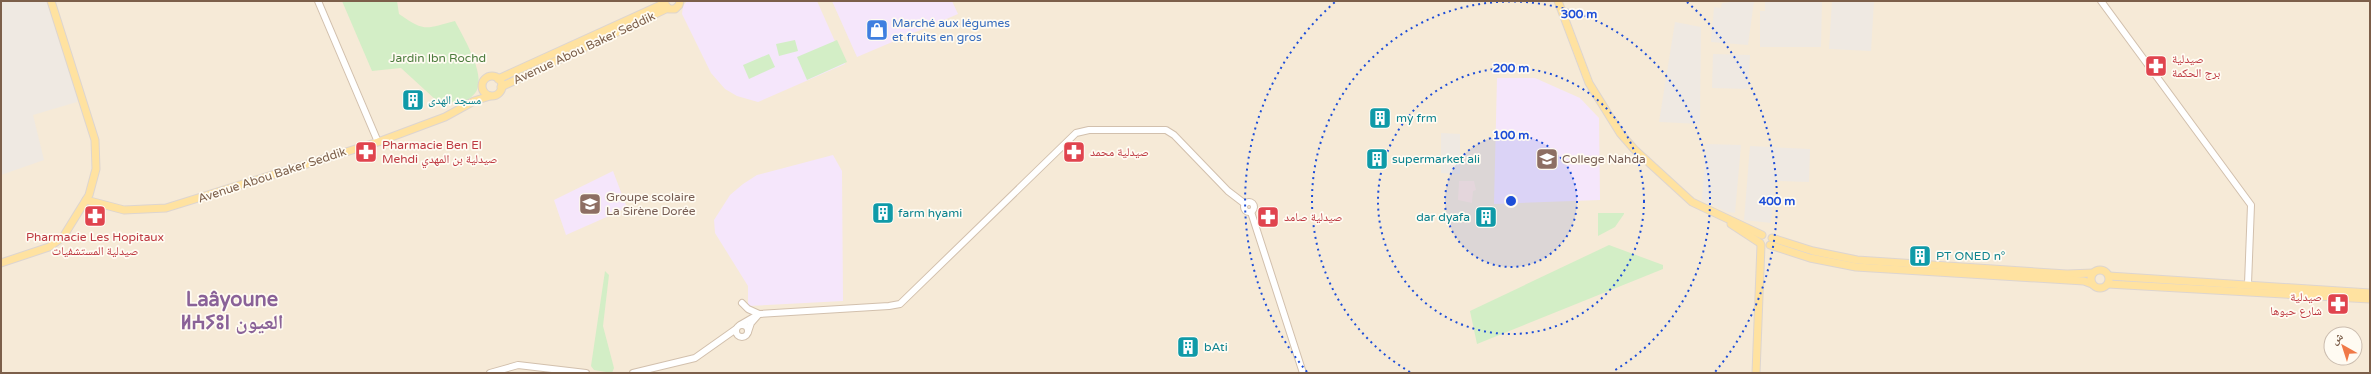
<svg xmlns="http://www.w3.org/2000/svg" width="2371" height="374" font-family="'Varela Round','Noto Naskh Arabic','Noto Sans Tifinagh',sans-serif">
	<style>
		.residential { fill: #f6ead7; fill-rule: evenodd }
		.commercial { fill: #ffeadd }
		.industrial { fill: #efe9e2 }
		.education { fill: #f5e6fb }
		.green { fill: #d3eec6 }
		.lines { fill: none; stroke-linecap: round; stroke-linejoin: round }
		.minor-casing { stroke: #d2c0ad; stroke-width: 8 }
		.major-casing { stroke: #ddd5d0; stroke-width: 9 }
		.minor { stroke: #fff; stroke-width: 6 }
		.major { stroke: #ffe2a0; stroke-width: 7 }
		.ring { fill: none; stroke: #1d4ed8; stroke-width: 2; stroke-dasharray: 2 4 }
		.labels { text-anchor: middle; stroke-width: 3.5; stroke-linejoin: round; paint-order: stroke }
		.shop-label { font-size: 12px; fill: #366cbe; stroke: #fffbf2; text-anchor: start }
		.street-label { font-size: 12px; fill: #7c5f4a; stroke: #fffbf2 }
		.park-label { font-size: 12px; fill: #4c7c3d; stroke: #fffbf2 }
		.health-label { font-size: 12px; fill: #be3a42; stroke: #fffbf2; text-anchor: start }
		.culture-label { font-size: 12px; fill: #0d838f; stroke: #fffbf2; text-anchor: start }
		.education-label { font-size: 12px; fill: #785e54; stroke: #fffbf2; text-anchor: start }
		.town-label { font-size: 20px; font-weight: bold; fill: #8a6298; stroke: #fffbf2 }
		.centre { fill: #1d4ed8; stroke: #fffbf2; stroke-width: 2 }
		.ring-label { font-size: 12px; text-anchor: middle; font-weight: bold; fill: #1d4ed8; stroke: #fffbf2; stroke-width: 3.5; stroke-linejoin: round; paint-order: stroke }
	</style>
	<rect width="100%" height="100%" fill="#fef8ea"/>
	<!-- residential -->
	<path class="residential" d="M1,1H2370V373H1ZM2331,334H2355V358H2331Z"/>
	<!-- commercial -->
	<path class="commercial" d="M1459,181H1474L1476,190L1473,191L1472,203L1458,200Z"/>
	<!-- industrial -->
	<g class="industrial">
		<path d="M1,1H46L77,97V102L33,115L44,160L1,175Z"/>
		<path d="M1737,1H1754L1748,45L1711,42L1714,7L1721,8L1722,3Z"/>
		<path d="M1765,1H1822L1821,47H1760V11H1765Z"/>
		<path d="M1832,1H1874L1871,51L1829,49Z"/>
		<path d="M1675,22L1701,27L1700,124L1659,122Z"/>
		<path d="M1713,54L1750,55L1748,89L1712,88Z"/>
		<path d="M1441,133L1460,134V174L1441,173Z"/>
		<path d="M1706,144L1741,145L1735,213L1727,212L1702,200Z"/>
		<path d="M1750,146L1810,149L1809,182L1775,181L1771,223L1744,220Z"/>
	</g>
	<!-- education -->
	<g class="education">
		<path d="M687,1H817L845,64L758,102L737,96L725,89L711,73L682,14L683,6Z"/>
		<path d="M832,1H952L958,14L857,57Z"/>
		<path d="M1497,78H1535L1580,98L1599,118L1600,200L1494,204Z"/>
		<path d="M833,155L842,171L843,301L748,306V286L715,233L714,220L730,195L743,184L757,175Z"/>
		<path d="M613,171L627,208L566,235L554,200Z"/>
	</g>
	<!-- green -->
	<g class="green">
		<path d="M342,1H397L399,14C425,32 425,29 455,21C463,37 485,72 477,90C475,95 468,99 464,103L437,101L401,68L372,71Z"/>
		<path d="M795,40L798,51L779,56L776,44Z"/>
		<path d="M837,40L847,62L807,80L797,57Z"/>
		<path d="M769,54L775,67L749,79L743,65Z"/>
		<path d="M1598,213H1624V214L1615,227L1598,236Z"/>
		<path d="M1609,245L1663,265V269L1477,344L1470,311Z"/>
		<path d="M605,271L609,275L603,326L614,368L612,373L594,370L591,366Z"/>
	</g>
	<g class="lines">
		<!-- minor casing -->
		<g class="minor-casing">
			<g id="minor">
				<path d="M318,1L378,142"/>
				<path d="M2101,1L2251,205L2248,284"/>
				<circle cx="1249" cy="207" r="5"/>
				<path d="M1251,212L1303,373"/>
				<path d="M742,303L748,309L759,314"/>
				<circle cx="742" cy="331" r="6"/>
				<path d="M740,325L759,314L889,306L900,304L1076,133L1089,130H1166L1174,135L1228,191L1245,204"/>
				<path d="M748,332L751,323L758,315"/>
				<path d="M490,373L518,365L586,373"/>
				<path d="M633,373L695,358L736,329"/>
			</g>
		</g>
		<!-- major casing -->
		<g class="major-casing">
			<g id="major">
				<path d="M1558,1L1589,83L1620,133L1634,149L1692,202L1762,235"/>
				<path d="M665,5L669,9H675L679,5L680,1"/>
				<circle cx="492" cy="86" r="10"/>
				<path d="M498,79L665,3"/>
				<path d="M501,87L668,8"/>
				<path d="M86,200L124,210L166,208L378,142L445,117L474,101L490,96"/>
				<path d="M1731,224L1760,243"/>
				<path d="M1772,238L1813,251L1857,260L2067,274L2093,273"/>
				<path d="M1770,245L1810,258L1856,267L2084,281L2092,284"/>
				<path d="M1,263L49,247L63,237L89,195L96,169L95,140L51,1"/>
				<circle cx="2100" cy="279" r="9"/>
				<path d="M2109,276L2370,293"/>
				<path d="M2108,284L2370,299"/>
				<path d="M1756,373L1761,245"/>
			</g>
		</g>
		<!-- minor -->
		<use href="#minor" class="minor"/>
		<!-- major -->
		<use href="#major" class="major"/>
	</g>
	<!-- distance rings -->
	<circle cx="1511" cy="201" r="66" fill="#1d4ed8" fill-opacity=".12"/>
	<g class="ring">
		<circle cx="1511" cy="201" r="66"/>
		<circle cx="1511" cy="201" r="133"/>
		<path d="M1410 372A199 199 0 1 1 1612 372"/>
		<path d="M1307 372A266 266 0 0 1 1335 2M1687 2A266 266 0 0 1 1715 372"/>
	</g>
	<!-- icons -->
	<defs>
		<g id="shop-square" transform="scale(1.15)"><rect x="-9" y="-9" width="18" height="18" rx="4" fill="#3f7fe0" stroke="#fffbf2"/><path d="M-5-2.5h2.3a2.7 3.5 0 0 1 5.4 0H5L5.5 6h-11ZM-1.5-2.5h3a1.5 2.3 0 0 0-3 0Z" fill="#fff"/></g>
		<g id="pharmacy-square" transform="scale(1.15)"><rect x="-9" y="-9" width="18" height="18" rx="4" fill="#e0444e" stroke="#fffbf2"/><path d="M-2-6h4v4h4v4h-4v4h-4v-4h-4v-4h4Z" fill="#fff"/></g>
		<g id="building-square" transform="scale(1.15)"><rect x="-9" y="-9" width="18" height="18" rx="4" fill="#0f9aa8" stroke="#fffbf2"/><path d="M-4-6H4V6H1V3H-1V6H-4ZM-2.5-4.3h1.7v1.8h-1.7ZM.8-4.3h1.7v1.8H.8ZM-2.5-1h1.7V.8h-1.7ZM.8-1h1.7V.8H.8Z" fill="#fff"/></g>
		<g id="school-square" transform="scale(1.15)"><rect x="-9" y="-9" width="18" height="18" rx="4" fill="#8d6e63" stroke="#fffbf2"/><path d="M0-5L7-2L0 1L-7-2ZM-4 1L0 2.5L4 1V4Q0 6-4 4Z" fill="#fff"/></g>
	</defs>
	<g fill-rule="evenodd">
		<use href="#shop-square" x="877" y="30"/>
		<use href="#pharmacy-square" x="2156" y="66"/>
		<use href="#building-square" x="413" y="100"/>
		<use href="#building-square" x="1380" y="118"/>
		<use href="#pharmacy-square" x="366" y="152"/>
		<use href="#pharmacy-square" x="1074" y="152"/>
		<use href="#building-square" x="1377" y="159"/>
		<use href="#school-square" x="1547" y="159"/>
		<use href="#school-square" x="590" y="204"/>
		<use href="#building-square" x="883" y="213"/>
		<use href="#pharmacy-square" x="95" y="216"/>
		<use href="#pharmacy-square" x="1268" y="217"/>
		<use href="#building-square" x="1486" y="217"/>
		<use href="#building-square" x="1920" y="256"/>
		<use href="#pharmacy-square" x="2338" y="304"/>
		<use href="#building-square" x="1188" y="347"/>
	</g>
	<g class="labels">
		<!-- shop labels -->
		<g class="shop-label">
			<text x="892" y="27">Marché aux légumes<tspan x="892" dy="14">et fruits en gros</tspan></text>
		</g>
		<!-- street labels -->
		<g class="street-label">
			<text transform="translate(584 48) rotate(-25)" y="4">Avenue Abou Baker Seddik</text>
			<text transform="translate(272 175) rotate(-18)" y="4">Avenue Abou Baker Seddik</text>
		</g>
		<!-- park labels -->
		<g class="park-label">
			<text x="438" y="62">Jardin Ibn Rochd</text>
		</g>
		<!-- health labels -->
		<g class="health-label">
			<text x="2172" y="63">صيدلية<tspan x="2172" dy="14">برج الحكمة</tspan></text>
			<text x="382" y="149">Pharmacie Ben El<tspan x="382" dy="14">Mehdi صيدلية بن المهدي</tspan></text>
			<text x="1090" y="156">صيدلية محمد</text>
			<text x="1284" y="221">صيدلية صامد</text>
			<text x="95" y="241" text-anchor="middle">Pharmacie Les Hopitaux<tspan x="95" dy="14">صيدلية المستشفيات</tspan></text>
			<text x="2322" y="301" text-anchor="end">صيدلية<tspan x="2322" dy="14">شارع حبوها</tspan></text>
		</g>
		<!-- culture labels -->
		<g class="culture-label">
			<text x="428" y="104">مسجد الهدى</text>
			<text x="1396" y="122">my frm</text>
			<text x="1392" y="163">supermarket ali</text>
			<text x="898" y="217">farm hyami</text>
			<text x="1470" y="221" text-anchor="end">dar dyafa</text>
			<text x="1936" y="260">PT ONED n°</text>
			<text x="1204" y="351">bAti</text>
		</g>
		<!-- education labels -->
		<g class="education-label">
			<text x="1562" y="163">College Nahda</text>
			<text x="606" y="201">Groupe scolaire<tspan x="606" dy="14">La Sirène Dorée</tspan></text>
		</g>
		<!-- town labels -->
		<g class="town-label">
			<text x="232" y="306">Laâyoune<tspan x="232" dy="23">ⵍⵄⵢⵓⵏ العيون</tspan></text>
		</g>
	</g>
	<circle cx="1511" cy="201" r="6" class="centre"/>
	<g class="ring-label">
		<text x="1579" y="18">300 m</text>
		<text x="1511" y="72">200 m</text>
		<text x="1511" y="139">100 m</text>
		<text x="1777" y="205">400 m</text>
	</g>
	<!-- border -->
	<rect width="2371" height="374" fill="none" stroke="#7c5f4a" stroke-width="4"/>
	<!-- north arrow -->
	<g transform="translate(2343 346) rotate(321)"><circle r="19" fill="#fffbf2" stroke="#cbbdaf"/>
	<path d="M0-3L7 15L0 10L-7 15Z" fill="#f07947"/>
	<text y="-6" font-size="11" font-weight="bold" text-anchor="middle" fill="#7c5f4a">ش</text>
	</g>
</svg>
